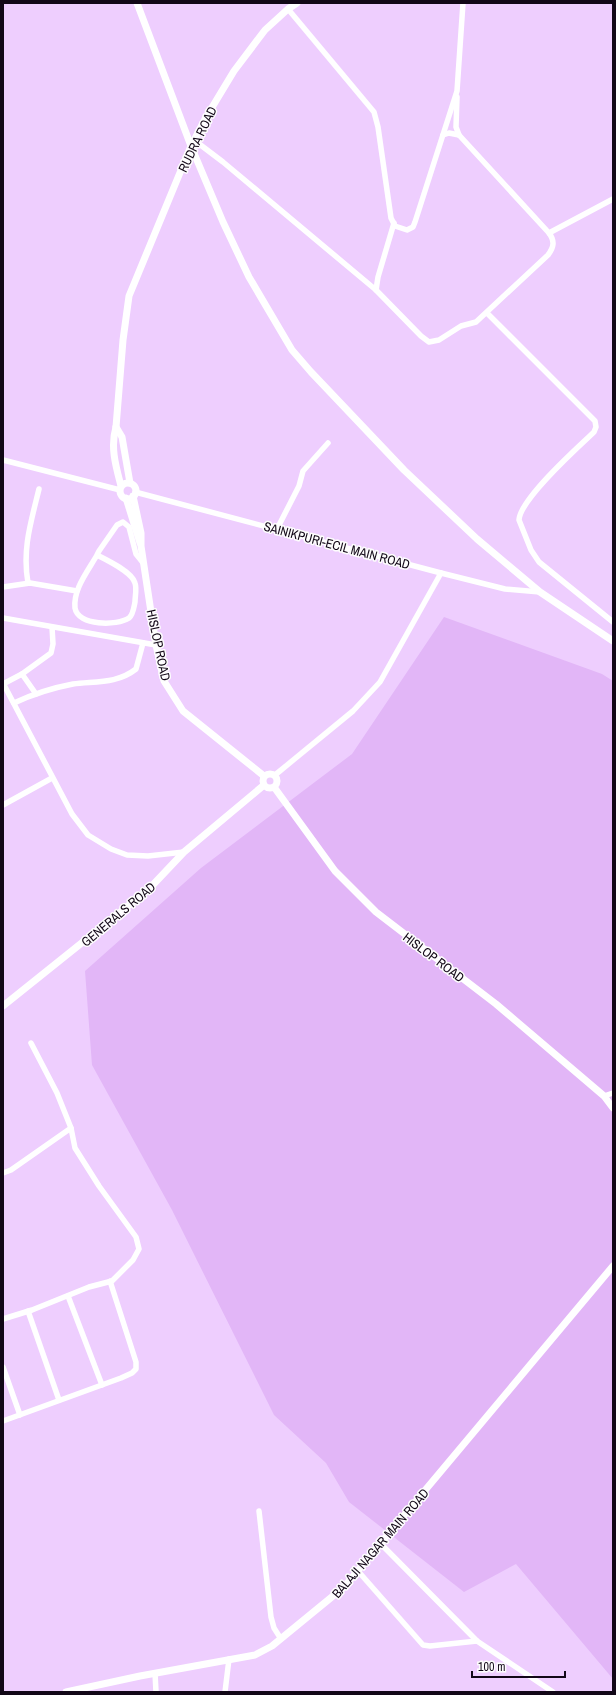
<svg xmlns="http://www.w3.org/2000/svg" width="616" height="1695" font-family="'Archivo Narrow',sans-serif">
	<style>
		.grass { fill: #e2b6f7 }
		.lines { fill: none; stroke-linecap: round; stroke-linejoin: round }
		.minor { stroke: #fff; stroke-width: 5.5 }
		.tertiary { stroke: #fff; stroke-width: 7 }
		.labels { text-anchor: middle; stroke-width: 3; stroke-linejoin: round; paint-order: stroke }
		.street-label { font-size: 13px; fill: #120717; stroke: #fdfdfd }
	</style>
	<rect width="100%" height="100%" fill="#eecefe"/>
	<!-- grass -->
	<path class="grass" d="M444,617L602,674L613,681V1679L516,1564L464,1592L349,1502L326,1463L274,1415L172,1210L92,1065L85,971L201,868L352,754Z"/>
	<g class="lines">
		<!-- minor -->
		<g class="minor">
			<path d="M288,9L374,112L378,127L391,218L395,226L407,230L413,227L415,222L457,91L463,3"/>
			<path d="M457,97L456,127L459,135"/>
			<path d="M194,140L223,162L376,290L421,336L429,342L439,340L461,326L476,322L548,255C554,247 555,241 549,233L459,135L449,133L443,135"/>
			<path d="M549,233L613,199"/>
			<path d="M376,290L378,277L394,223"/>
			<path d="M487,313L595,421L596,427L594,432C578,447 520,499 519,520L531,550L539,562L613,622"/>
			<path d="M3,460L120,490"/>
			<path d="M135,492L441,573L505,589L540,592"/>
			<path d="M277,529L299,486L303,471L328,443"/>
			<path d="M97,555C107,560 132,572 135,583C137,589 135,596 135,602C134,607 133,615 129,618C117,626 78,626 75,608C73,589 88,571 97,555L99,551L117,525L123,522L129,527L136,554L144,564"/>
			<path d="M28,583C22,549 31,522 39,489"/>
			<path d="M3,587L30,583L77,591"/>
			<path d="M3,618L156,645"/>
			<path d="M22,674L36,694"/>
			<path d="M3,683L72,814L88,835L111,849L127,855L148,856L184,852"/>
			<path d="M3,684L22,674L51,653L53,644L52,627"/>
			<path d="M14,703C33,694 52,688 73,684C95,681 117,684 136,669L143,643"/>
			<path d="M275,775L353,711L380,682L441,573"/>
			<path d="M3,805L52,778"/>
			<path d="M604,1096L613,1093"/>
			<path d="M3,1173L11,1170L71,1128"/>
			<path d="M68,1296L102,1385"/>
			<path d="M28,1311L59,1400"/>
			<path d="M3,1319L32,1310L89,1287L112,1281L133,1260L139,1249L136,1237L99,1186L75,1148L71,1128L57,1093L31,1043"/>
			<path d="M3,1367L20,1415"/>
			<path d="M3,1421L121,1378L132,1373L136,1369V1362L110,1281"/>
			<path d="M259,1511L271,1617L274,1628L281,1639"/>
			<path d="M381,1544L477,1641L553,1692"/>
			<path d="M358,1571L423,1645L430,1646L477,1641"/>
			<path d="M155,1673L156,1692"/>
			<path d="M225,1692L229,1659"/>
		</g>
		<!-- tertiary -->
		<g class="tertiary">
			<path d="M137,3L191,146L223,222L249,277L292,350L311,372L404,470L477,539L540,592L613,641"/>
			<path d="M116,427L122,437L130,483"/>
			<circle cx="128" cy="491" r="8"/>
			<path d="M121,486C116,467 110,447 116,427L123,340L129,296L191,146L205,119L234,71L265,30L288,9L297,3"/>
			<path d="M133,496L141,533V546L156,645L164,681L183,711L264,776"/>
			<path d="M126,498L140,543"/>
			<circle cx="270" cy="781" r="7"/>
			<path d="M274,787L335,871L376,912L496,1004L604,1096L613,1108"/>
			<path d="M3,1006L149,889L184,852L264,785"/>
			<path d="M66,1692L140,1676L255,1655L272,1646L344,1587L613,1266"/>
		</g>
	</g>
	<g class="labels">
		<!-- street labels -->
		<g class="street-label">
			<text transform="translate(197 139) rotate(-64)" y="5">RUDRA ROAD</text>
			<text transform="translate(337 545) rotate(15)" y="5">SAINIKPURI-ECIL MAIN ROAD</text>
			<text transform="translate(159 645) rotate(78)" y="5">HISLOP ROAD</text>
			<text transform="translate(118 914) rotate(-40)" y="5">GENERALS ROAD</text>
			<text transform="translate(434 957) rotate(37)" y="5">HISLOP ROAD</text>
			<text transform="translate(380 1543) rotate(-49)" y="5">BALAJI NAGAR MAIN ROAD</text>
		</g>
	</g>
	<!-- border -->
	<rect width="616" height="1695" fill="none" stroke="#120717" stroke-width="8"/>
	<!-- scale -->
	<path d="M472 1671v6h93v-6" fill="none" stroke="#120717" stroke-width="2"/>
	<text x="478" y="1671" font-size="12" fill="#120717" stroke="#fdfdfd" stroke-width="3" paint-order="stroke">100 m</text>
</svg>
